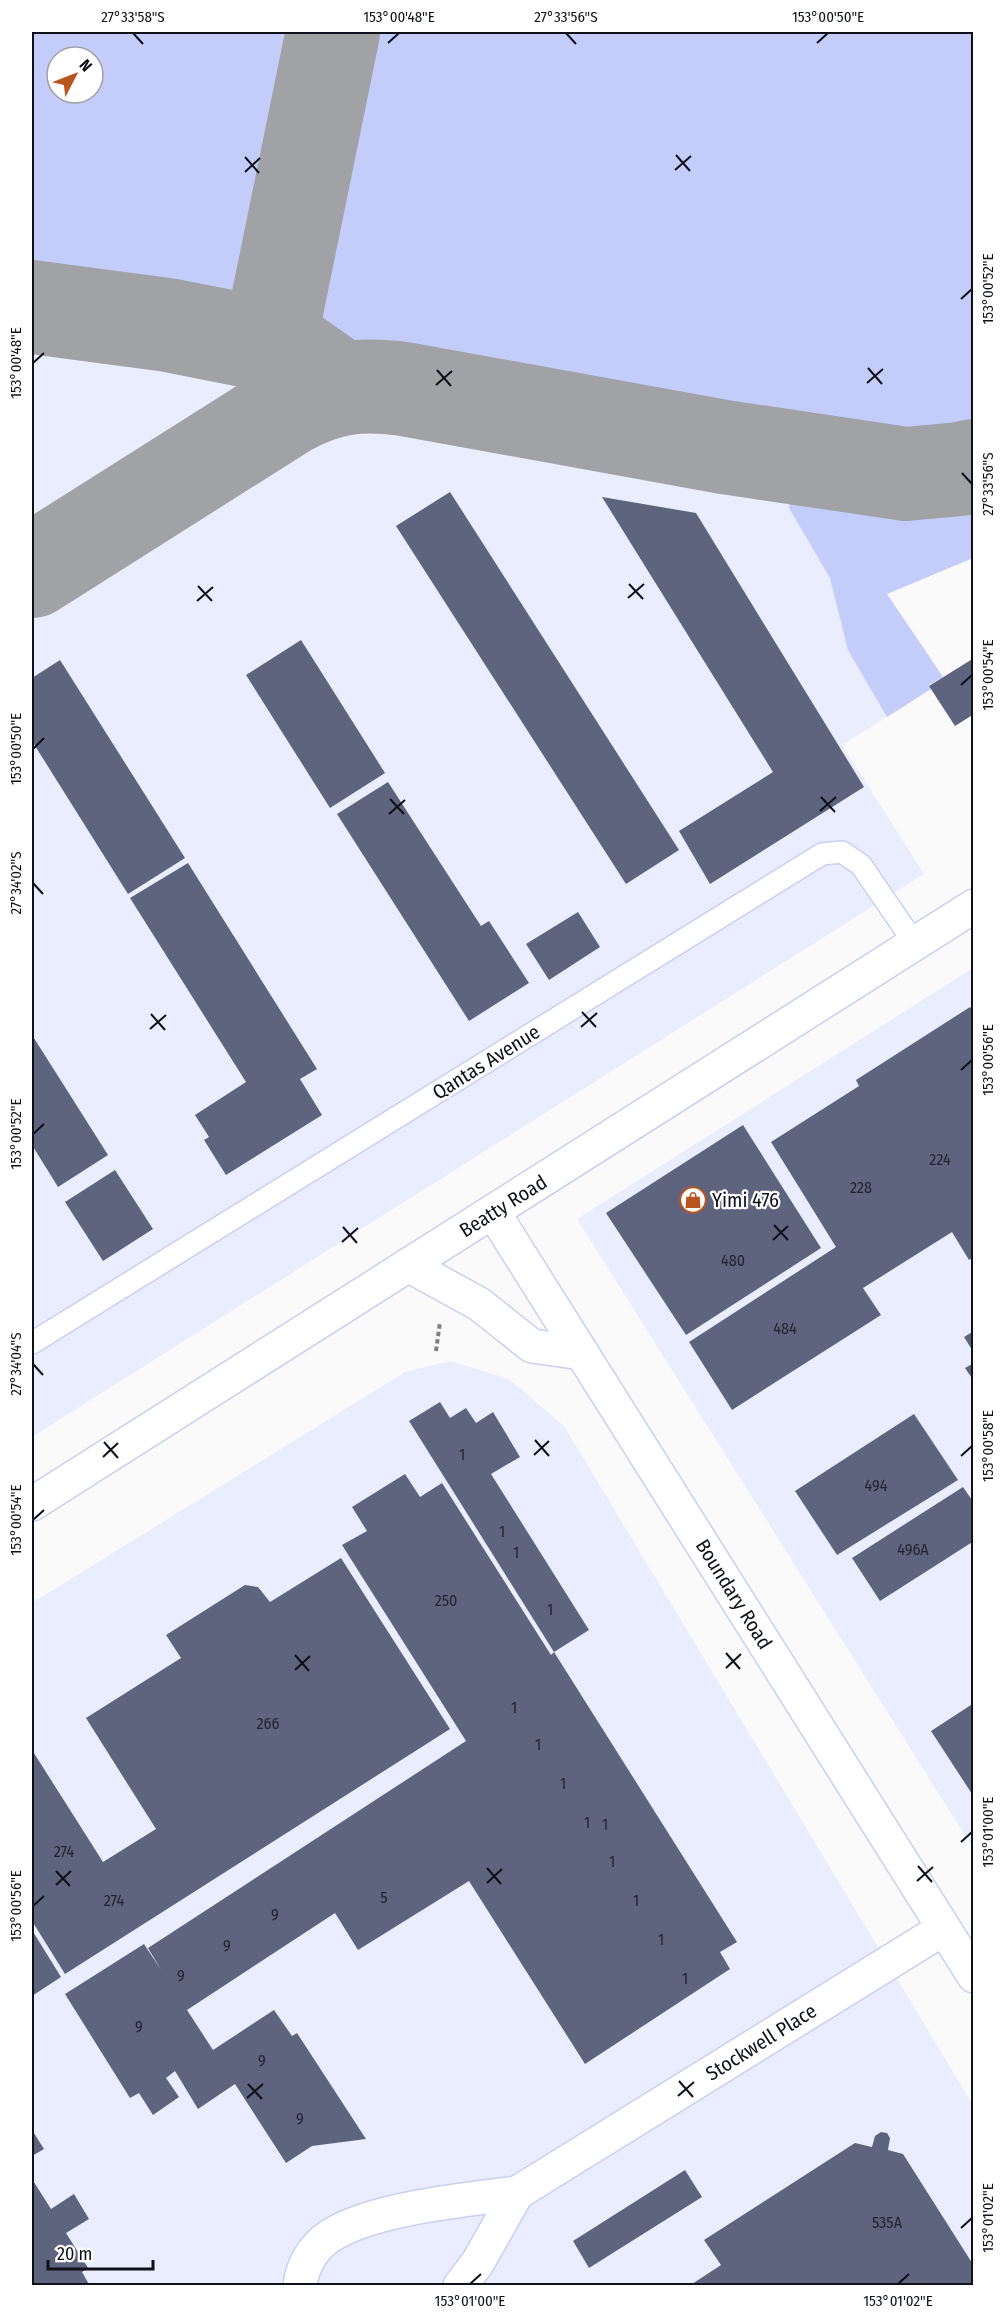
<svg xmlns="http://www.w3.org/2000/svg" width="1005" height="2317" font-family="'Fira Sans Condensed',sans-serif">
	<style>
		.built { fill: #eaedfd; fill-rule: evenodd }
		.green { fill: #c4cdf9; fill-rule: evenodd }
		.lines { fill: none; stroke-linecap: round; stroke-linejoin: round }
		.taxiway { stroke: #a0a2a6; stroke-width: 94 }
		.building { fill: #5e637e }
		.lane-casing { stroke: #c9d0ef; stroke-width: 24 }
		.street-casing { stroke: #c9d0ef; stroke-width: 36 }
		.secondary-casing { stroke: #c9d0ef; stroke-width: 36 }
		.path { stroke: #7e7f84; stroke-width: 4; stroke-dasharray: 4.5 3; stroke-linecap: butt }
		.lane { stroke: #fff; stroke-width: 21 }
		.street { stroke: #fff; stroke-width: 33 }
		.secondary { stroke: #fff; stroke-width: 33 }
		.ticks { fill: none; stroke: #0e101a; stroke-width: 2 }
		.labels { text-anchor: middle; stroke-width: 4.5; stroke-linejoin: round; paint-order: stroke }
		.number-label { font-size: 16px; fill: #222533 }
		.street-label { font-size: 20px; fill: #0e101a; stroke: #fff }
		.poi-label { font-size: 20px; fill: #0e101a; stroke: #fff; text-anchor: start }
		.neatline { fill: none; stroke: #0e101a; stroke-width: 2 }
		.ticks-label { font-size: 15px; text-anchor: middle; fill: #0e101a }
	</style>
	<rect width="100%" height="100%" fill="#fafafa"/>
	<!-- built -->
	<g class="built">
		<path d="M32,32H973V558L887,594L943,677L929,685L931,689L842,745L924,874L32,1437ZM57,57H93V93H57Z"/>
		<path d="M973,968V1848L577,1219Z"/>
		<path d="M450,1361L509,1379L564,1426L973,2105V2285L32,2286V1603L405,1372Z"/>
	</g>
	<!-- green -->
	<path class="green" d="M32,32H973V558L887,594L943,677L929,685L931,689L887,717L848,650L830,578L789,508L791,492L804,479L825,474L877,486L896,479L899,458L882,442L370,350L32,295ZM57,57H93V93H57Z"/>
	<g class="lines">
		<!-- taxiway -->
		<g class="taxiway">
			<path d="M32,307L168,325L269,345L290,352L341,388"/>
			<path d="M269,345L333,32"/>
			<path d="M32,571L288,409C328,387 358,383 404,389L724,447L906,474L960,469L974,466"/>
		</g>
	</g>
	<!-- building -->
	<g class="building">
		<path d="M450,492L679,850L626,884L396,526Z"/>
		<path d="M602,497L696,513L864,787L710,884L679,831L773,772Z"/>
		<path d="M301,640L385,773L330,808L246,675Z"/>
		<path d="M974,658V714L955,726L929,686Z"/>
		<path d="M60,660L185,858L128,894L32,741V678Z"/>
		<path d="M388,782L481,926L489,921L529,983L469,1021L337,814Z"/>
		<path d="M188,863L317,1069L300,1079L322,1115L226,1175L204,1140L209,1137L195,1115L246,1082L130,898Z"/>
		<path d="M578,912L600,947L549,980L526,944Z"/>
		<path d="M970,1007L974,1012V1257L969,1260L952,1232L863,1288L881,1315L732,1410L689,1342L836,1247L771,1142L859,1086L856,1080Z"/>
		<path d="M32,1035L108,1155L58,1187L32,1145Z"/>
		<path d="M743,1125L821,1248L686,1335L606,1213Z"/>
		<path d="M115,1170L153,1229L103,1261L65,1202Z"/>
		<path d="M974,1331V1353L964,1337Z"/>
		<path d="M974,1363V1381L965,1368Z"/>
		<path d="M440,1402L450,1418L466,1408L476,1423L493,1412L520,1457L491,1474L589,1630L554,1652L409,1421Z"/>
		<path d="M914,1414L958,1480L837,1555L795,1491Z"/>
		<path d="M405,1474L420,1497L442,1483L551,1655L554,1652L737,1942L720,1952L730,1969L585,2064L469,1881L358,1950L335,1913L187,2010L213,2050L274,2010L292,2036L297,2033L366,2139L312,2146L286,2163L235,2084L198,2109L175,2071L166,2078L179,2097L153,2115L139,2093L130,2098L65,1994L144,1944L161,1970L148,1948L466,1741L342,1545L367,1531L352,1507Z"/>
		<path d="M963,1487L974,1503V1541L880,1601L852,1558Z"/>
		<path d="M341,1558L450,1729L65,1974L32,1921V1750L103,1862L156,1829L86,1718L181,1658L166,1635L245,1585L258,1587L270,1602Z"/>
		<path d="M974,1703V1797L931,1731Z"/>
		<path d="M32,1930L61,1977L32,1996Z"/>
		<path d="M32,2130L44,2149L32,2156Z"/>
		<path d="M881,2132L887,2133L890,2138L888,2150L903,2154L974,2266L971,2286H689L721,2265L704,2240L855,2143L872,2147L875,2136Z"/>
		<path d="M685,2170L702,2197L589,2268L573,2241Z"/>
		<path d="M32,2179L51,2209L74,2194L89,2219L66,2233L88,2268L82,2272L90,2286H32Z"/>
	</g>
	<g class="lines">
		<!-- lane casing -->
		<g class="lane-casing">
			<path id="lane" d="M32,1343L822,854L842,852L861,865L915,944"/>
		</g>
		<!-- street casing -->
		<g class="street-casing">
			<g id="street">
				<path d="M300,2286C302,2266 313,2247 330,2236C373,2208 465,2200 517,2193L943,1929"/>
				<path d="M460,2286L478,2262L517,2193"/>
			</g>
		</g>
		<!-- secondary casing -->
		<g class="secondary-casing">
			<g id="secondary">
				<path d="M493,1212L974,1976"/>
				<path d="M408,1265L479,1304L532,1346L582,1353"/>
				<path d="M32,1504L974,906"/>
			</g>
		</g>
		<!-- path -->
		<path class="path" d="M436,1351L440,1322"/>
		<!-- lane -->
		<use href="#lane" class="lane"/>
		<!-- street -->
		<use href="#street" class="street"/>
		<!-- secondary -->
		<use href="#secondary" class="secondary"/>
	</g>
	<!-- ticks -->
	<path class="ticks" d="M133,33L143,44M566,33L576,44M388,43L399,33M817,43L828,33M676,155L690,171M245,157L259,173M675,170L691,156M245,172L260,158M961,299L972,289M33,363L44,353M868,368L882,384M437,370L451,386M867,383L883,369M436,385L452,371M962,473L972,484M629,584L643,599M198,586L212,601M628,598L644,584M197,601L213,587M961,685L972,675M33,749L44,738M821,797L835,812M390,799L404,814M820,811L836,797M389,814L405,800M33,883L43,894M582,1012L596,1027M151,1014L165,1030M581,1027L597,1013M150,1029L166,1015M961,1070L972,1060M33,1134L44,1124M774,1225L788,1240M343,1227L357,1243M773,1240L788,1226M342,1242L358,1228M33,1364L43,1375M535,1440L549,1456M104,1442L118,1458M534,1455L549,1441M961,1456L972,1446M103,1457L118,1443M33,1520L44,1510M726,1653L740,1669M295,1655L309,1671M726,1668L741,1654M295,1670L310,1656M961,1842L972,1832M918,1866L932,1882M487,1868L501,1884M56,1871L70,1886M917,1881L933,1867M487,1883L502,1869M56,1885L71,1871M33,1906L44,1896M679,2081L693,2097M248,2084L262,2099M678,2096L694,2082M247,2098L263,2084M961,2228L972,2218M470,2284L481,2274M898,2284L909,2274"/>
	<!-- icons -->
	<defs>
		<g id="shop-ring" transform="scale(1.35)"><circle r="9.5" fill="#fff" stroke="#b95620" stroke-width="1.5"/><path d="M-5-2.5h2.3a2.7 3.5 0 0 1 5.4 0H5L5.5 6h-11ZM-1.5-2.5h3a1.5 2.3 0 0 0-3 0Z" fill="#b95620"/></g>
	</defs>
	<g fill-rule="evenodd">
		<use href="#shop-ring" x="693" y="1200"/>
	</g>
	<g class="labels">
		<!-- number labels -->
		<g class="number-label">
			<text x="940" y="1165">224</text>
			<text x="861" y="1193">228</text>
			<text x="733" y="1266">480</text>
			<text x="785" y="1334">484</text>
			<text x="462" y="1460">1</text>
			<text x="876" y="1491">494</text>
			<text x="502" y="1537">1</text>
			<text x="913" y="1555">496A</text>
			<text x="516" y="1558">1</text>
			<text x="446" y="1606">250</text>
			<text x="550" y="1615">1</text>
			<text x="514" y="1713">1</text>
			<text x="268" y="1729">266</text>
			<text x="538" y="1750">1</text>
			<text x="563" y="1789">1</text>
			<text x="587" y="1828">1</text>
			<text x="605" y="1830">1</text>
			<text x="64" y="1857">274</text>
			<text x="612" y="1867">1</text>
			<text x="384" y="1903">5</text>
			<text x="114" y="1906">274</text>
			<text x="636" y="1906">1</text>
			<text x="275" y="1920">9</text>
			<text x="661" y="1945">1</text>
			<text x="227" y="1951">9</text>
			<text x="181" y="1981">9</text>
			<text x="685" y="1984">1</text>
			<text x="139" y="2032">9</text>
			<text x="262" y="2066">9</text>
			<text x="300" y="2124">9</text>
			<text x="887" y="2228">535A</text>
		</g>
		<!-- street labels -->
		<g class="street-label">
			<text transform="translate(486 1062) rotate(-32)" y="7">Qantas Avenue</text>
			<text transform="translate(503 1206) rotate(-32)" y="7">Beatty Road</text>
			<text transform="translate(734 1594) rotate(58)" y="7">Boundary Road</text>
			<text transform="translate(761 2042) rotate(-32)" y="7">Stockwell Place</text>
		</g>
		<!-- poi labels -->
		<g class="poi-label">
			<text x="712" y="1207">Yimi 476</text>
		</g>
	</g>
	<!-- border -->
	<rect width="1005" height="2317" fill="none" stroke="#ffffff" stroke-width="66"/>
	<!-- north arrow -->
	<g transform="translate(75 75) rotate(48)"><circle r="28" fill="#ffffff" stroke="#9f9fa3" stroke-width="1.5"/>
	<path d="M0-4.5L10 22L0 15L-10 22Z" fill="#b95620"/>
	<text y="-9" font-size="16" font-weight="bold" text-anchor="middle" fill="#0e101a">N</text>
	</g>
	<!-- scale -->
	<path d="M48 2260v9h105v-9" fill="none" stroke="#0e101a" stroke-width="3"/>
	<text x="57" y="2260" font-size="18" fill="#0e101a" stroke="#ffffff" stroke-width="4.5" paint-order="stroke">20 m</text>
	<rect x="33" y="33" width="939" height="2251" class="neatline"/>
	<g class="ticks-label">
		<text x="133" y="22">27°33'58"S</text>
		<text x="399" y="22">153°00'48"E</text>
		<text x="566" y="22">27°33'56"S</text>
		<text x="828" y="22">153°00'50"E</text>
		<text transform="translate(988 289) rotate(-90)" y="5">153°00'52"E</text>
		<text transform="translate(16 363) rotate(-90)" y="5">153°00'48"E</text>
		<text transform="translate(988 484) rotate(-90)" y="5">27°33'56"S</text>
		<text transform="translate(988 675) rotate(-90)" y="5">153°00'54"E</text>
		<text transform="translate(16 749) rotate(-90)" y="5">153°00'50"E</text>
		<text transform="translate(16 883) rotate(-90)" y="5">27°34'02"S</text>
		<text transform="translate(988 1060) rotate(-90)" y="5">153°00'56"E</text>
		<text transform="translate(16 1134) rotate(-90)" y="5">153°00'52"E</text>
		<text transform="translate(16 1364) rotate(-90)" y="5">27°34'04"S</text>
		<text transform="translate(988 1446) rotate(-90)" y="5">153°00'58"E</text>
		<text transform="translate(16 1520) rotate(-90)" y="5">153°00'54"E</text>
		<text transform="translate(988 1832) rotate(-90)" y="5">153°01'00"E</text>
		<text transform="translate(16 1906) rotate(-90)" y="5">153°00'56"E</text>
		<text transform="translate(988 2218) rotate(-90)" y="5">153°01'02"E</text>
		<text x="470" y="2306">153°01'00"E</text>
		<text x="898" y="2306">153°01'02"E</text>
	</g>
</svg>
